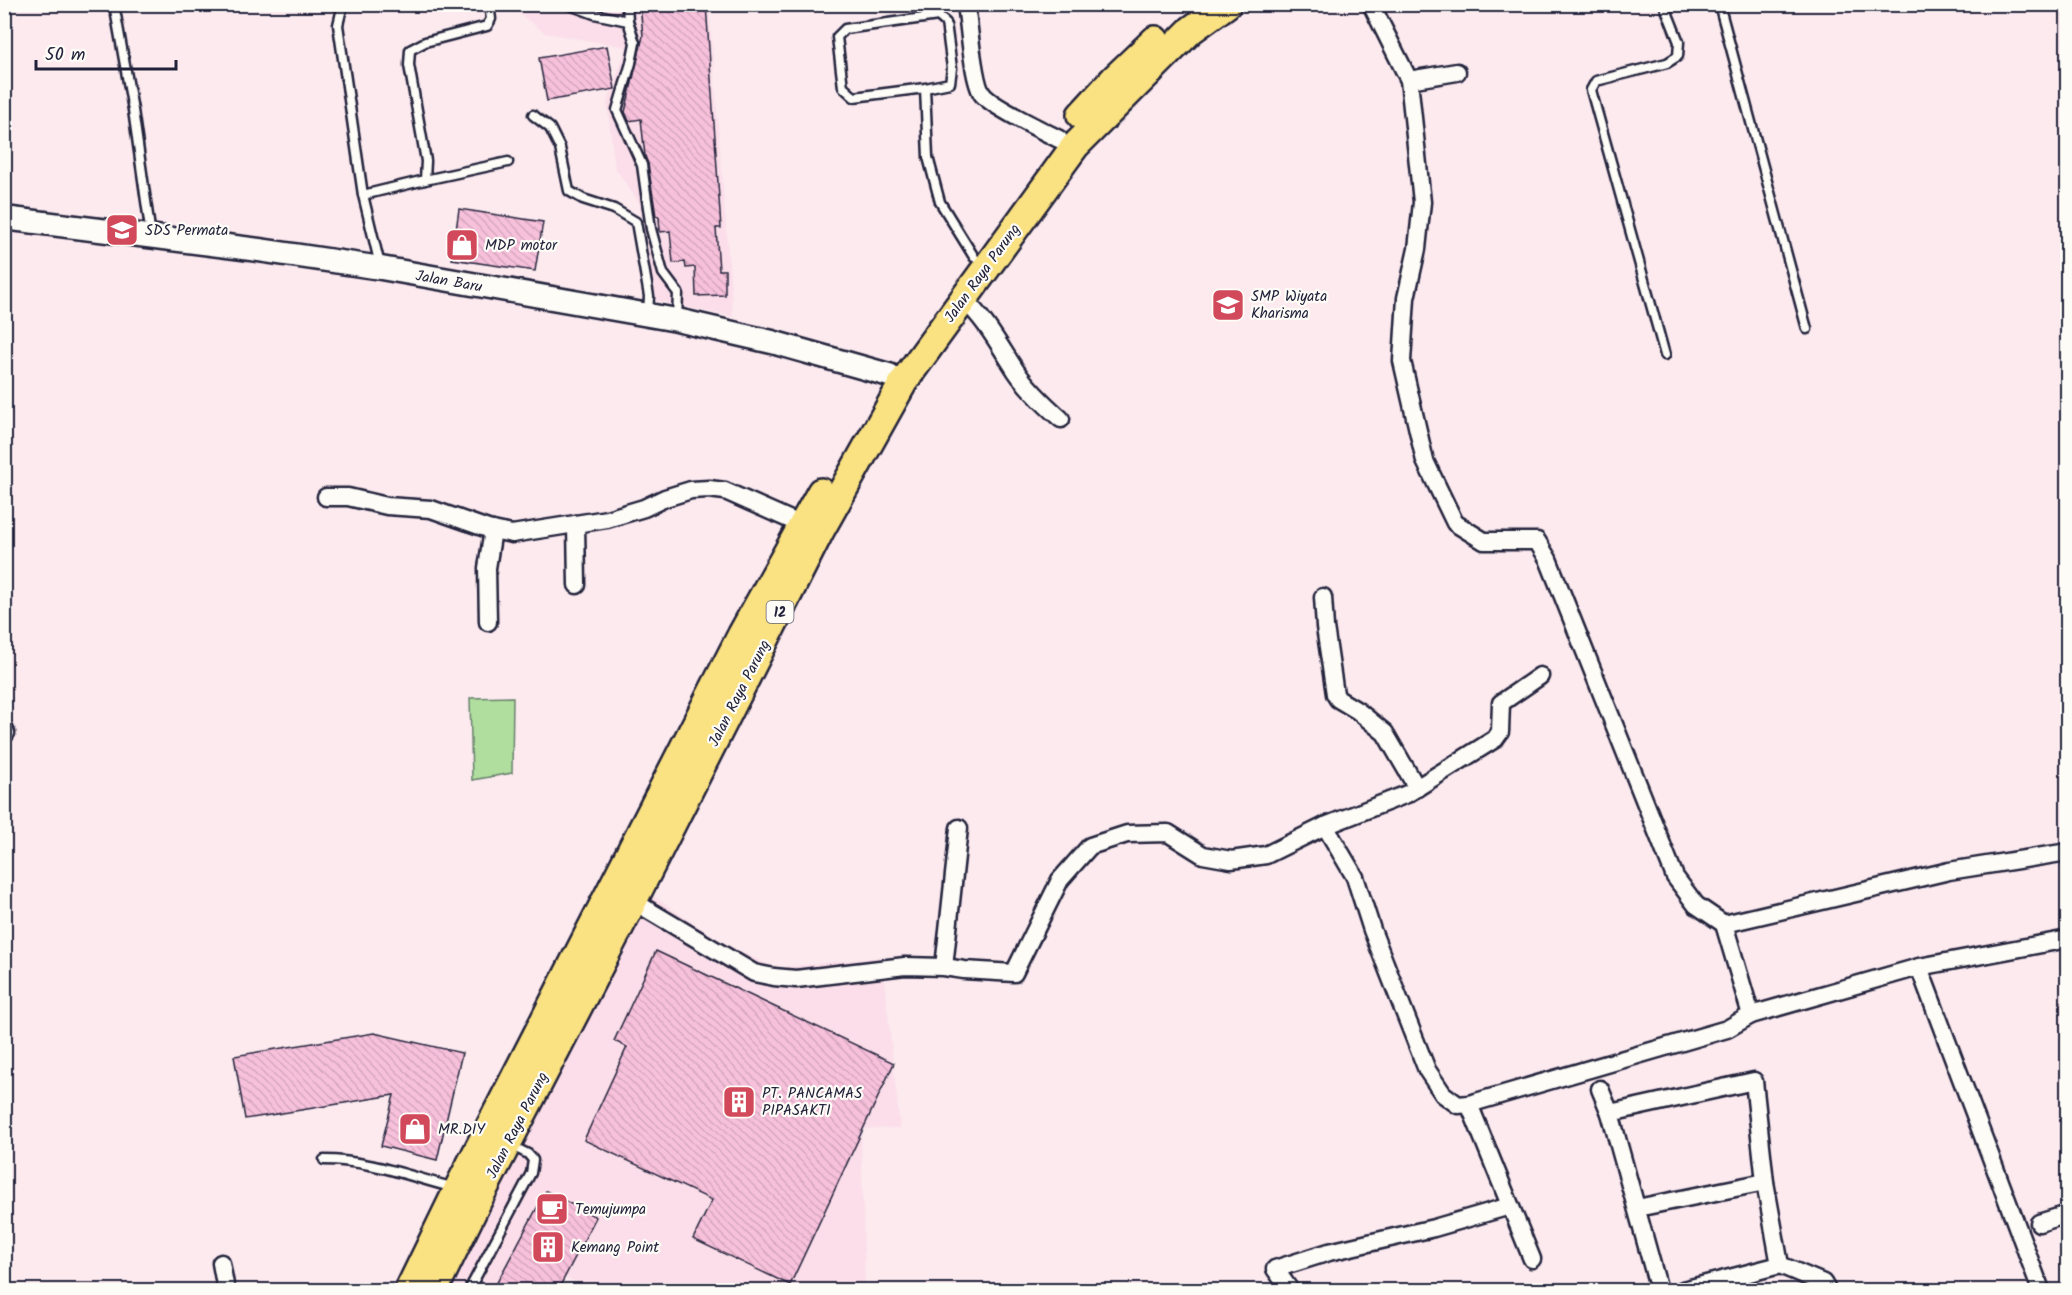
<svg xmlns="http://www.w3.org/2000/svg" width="2072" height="1295" font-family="Kalam,sans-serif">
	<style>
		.built { fill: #fbdee9 }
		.pitch { fill: #afde9e; stroke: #68806c; stroke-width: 1.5 }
		.building { fill: url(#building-back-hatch); stroke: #22223b; stroke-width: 1.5 }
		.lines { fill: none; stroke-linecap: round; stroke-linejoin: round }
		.service-casing { stroke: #22223b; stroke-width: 13 }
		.minor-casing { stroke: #22223b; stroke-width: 21 }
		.secondary-casing { stroke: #22223b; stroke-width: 27 }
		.trunk-casing { stroke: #22223b; stroke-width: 32 }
		.service { stroke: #fdfcf7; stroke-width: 8 }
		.minor { stroke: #fdfcf7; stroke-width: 16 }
		.secondary { stroke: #fdfcf7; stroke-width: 22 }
		.trunk { stroke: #fae181; stroke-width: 27 }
		.labels { text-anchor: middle; stroke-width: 4.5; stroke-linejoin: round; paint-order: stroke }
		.shield { fill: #fdfcf7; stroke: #646373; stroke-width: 1.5 }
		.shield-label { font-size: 14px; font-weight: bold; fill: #22223b }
		.poi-label { font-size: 15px; fill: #22223b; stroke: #fdfcf7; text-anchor: start }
		.street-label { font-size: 15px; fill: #22223b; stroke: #fdfcf7 }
	</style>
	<defs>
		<pattern id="building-back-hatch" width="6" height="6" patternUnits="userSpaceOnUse" patternTransform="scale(1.5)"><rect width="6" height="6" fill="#f8c1db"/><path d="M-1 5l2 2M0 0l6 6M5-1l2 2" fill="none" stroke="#d4a6bd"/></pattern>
	</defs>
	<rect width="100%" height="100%" fill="#fceaef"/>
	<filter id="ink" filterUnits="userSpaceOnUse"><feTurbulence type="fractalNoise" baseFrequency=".0167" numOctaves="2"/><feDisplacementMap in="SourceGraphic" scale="12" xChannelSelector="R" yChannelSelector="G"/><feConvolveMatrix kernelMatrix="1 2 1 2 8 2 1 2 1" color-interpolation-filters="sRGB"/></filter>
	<g filter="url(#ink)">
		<!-- built -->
		<g class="built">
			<path d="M513,4L709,5L733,317L656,301L639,203L615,168L607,103L627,47L545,33L512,8Z"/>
			<path d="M648,892L720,942L775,968L882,957L900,1128L861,1129L865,1290H594L565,1277L559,1290H442Z"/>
		</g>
		<!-- pitch -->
		<path class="pitch" d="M513,697L512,773L472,780L470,698Z"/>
		<!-- building -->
		<g class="building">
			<path d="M640,4H706L721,228H716L719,270H725V295L696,296L695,267L686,268L685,262L673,263L670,231L660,232L659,217L656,216L648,164L645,156L641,119L629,121L625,112L643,36Z"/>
			<path d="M607,46L615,89L547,101L539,58Z"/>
			<path d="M459,209L543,222L535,271L452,259Z"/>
			<path d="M656,951L894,1063L790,1285L693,1239L712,1200L584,1140L627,1047L614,1041Z"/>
			<path d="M374,1033L462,1053L437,1160L381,1146L394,1095L245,1119L234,1056Z"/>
			<path d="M546,1191L596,1217L558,1290H493Z"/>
		</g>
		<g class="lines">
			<!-- service casing -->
			<g class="service-casing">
				<g id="service">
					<path d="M114,4L133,110L151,236"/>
					<path d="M343,4L338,25L363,195L380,265"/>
					<path d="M567,4L594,14L628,21"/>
					<path d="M627,4L628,21L635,43L631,63L617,110L642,165L651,229L663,273L678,293L677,320"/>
					<path d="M1664,4L1679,42L1678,56L1667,63L1596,81L1591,90L1665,355"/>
					<path d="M1719,4L1807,329"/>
					<path d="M925,88L854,97L843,87L837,37L845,29L938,16L946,23L952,68L950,83L925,88L928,157L940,202L974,257"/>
					<path d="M533,115L550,128L560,148L569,191L583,199L614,209L636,222L649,296L648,315"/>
					<path d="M425,180L508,162"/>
					<path d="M363,195L425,180L426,161L409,65L410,50L425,42L487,26L491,19L489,4"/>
					<path d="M324,1160C370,1160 411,1177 455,1188"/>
					<path d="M469,1290L531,1173L533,1160L528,1154L510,1145"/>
				</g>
			</g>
			<!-- minor casing -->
			<g class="minor-casing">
				<g id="minor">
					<path d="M966,4C969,23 973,84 983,95C993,107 1043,131 1059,139"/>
					<path d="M1371,4L1409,80L1422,202L1417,249L1406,298L1402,361L1425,461L1455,523L1484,541H1537L1548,559L1675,877L1696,905L1724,924"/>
					<path d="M1409,80L1457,72"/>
					<path d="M963,299C986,320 999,345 1016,371C1028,389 1044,404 1061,419"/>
					<path d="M326,497H348L387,506L431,509L488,529L512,534L607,519L644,508L665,498L691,490L709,489L725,491L802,525"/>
					<path d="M576,524L577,585"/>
					<path d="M1323,597L1325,627L1335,694L1338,699L1358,711L1385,733L1417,788"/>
					<path d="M488,622L487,568L493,530"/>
					<path d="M4,729L6,733"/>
					<path d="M1325,826L1407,794L1495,739L1500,732L1501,703L1540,676"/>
					<path d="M633,901L754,973L774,977L796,979L905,966L944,967L964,970L1014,973L1060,880L1090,846L1127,834L1168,833L1203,855L1231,860L1266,855L1325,826L1355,877L1372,930L1427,1070L1443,1094L1458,1105L1469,1104L1727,1029L1751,1015L1724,924L1949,871L2068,852"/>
					<path d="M944,967L959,828"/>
					<path d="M1919,967L2068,939"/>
					<path d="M1751,1015L1919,967L2041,1290"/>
					<path d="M1600,1089L1610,1113"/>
					<path d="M1469,1104L1532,1259"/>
					<path d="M1637,1208L1765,1182"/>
					<path d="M2039,1223L2068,1214"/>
					<path d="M221,1263L226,1290"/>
					<path d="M1290,1290L1275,1269L1329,1252L1434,1228L1510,1206"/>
					<path d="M1659,1290L1610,1113L1754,1081L1765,1182L1780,1265L1823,1283L1827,1290"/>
					<path d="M1683,1290L1780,1265"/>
				</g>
			</g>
			<!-- secondary casing -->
			<g class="secondary-casing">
				<path id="secondary" d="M4,218L259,250L381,268L677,320L772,342L889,375"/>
			</g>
			<!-- trunk casing -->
			<g class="trunk-casing">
				<g id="trunk">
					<path d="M1081,115L1114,79L1155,40"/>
					<path d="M409,1290L458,1189L742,634L821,492"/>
					<path d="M434,1290L479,1198L633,901L820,531L904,381L1075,146L1191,30L1227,4"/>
				</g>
			</g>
			<!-- service -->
			<use href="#service" class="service"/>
			<!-- minor -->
			<use href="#minor" class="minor"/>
			<!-- secondary -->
			<use href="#secondary" class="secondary"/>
			<!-- trunk -->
			<use href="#trunk" class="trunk"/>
		</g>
	</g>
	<!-- icons -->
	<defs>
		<g id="school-square" transform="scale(1.725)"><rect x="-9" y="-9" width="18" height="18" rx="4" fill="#d1495b" stroke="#fdfcf7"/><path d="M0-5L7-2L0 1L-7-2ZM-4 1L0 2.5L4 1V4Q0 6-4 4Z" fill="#fff"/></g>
		<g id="shop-square" transform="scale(1.725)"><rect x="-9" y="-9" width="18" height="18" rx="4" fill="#d1495b" stroke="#fdfcf7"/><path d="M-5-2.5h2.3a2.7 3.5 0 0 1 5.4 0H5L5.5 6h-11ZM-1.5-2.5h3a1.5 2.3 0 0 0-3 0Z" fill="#fff"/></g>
		<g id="building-square" transform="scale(1.725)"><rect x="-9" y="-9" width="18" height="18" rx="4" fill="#d1495b" stroke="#fdfcf7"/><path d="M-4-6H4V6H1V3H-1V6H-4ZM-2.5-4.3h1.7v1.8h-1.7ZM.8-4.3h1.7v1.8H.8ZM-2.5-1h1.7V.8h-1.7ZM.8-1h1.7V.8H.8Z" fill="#fff"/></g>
		<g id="cafe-square" transform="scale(1.725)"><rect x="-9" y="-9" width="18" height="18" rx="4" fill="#d1495b" stroke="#fdfcf7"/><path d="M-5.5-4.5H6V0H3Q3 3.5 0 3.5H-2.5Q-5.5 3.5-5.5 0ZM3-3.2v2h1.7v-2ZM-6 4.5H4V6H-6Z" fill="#fff"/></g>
	</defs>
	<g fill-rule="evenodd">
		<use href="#school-square" x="122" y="230"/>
		<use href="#shop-square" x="462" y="245"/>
		<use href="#school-square" x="1228" y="305"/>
		<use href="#building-square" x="739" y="1102"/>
		<use href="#shop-square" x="415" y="1129"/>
		<use href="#cafe-square" x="552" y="1209"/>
		<use href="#building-square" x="548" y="1247"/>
	</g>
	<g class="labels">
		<!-- shield labels -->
		<rect class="shield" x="766.5" y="601" width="27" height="22" rx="4.5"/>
		<g class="shield-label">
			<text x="780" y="617">12</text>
		</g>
		<!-- poi labels -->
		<g class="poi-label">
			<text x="145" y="235">SDS Permata</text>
			<text x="485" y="250">MDP motor</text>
			<text x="1251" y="301">SMP Wiyata<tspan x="1251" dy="17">Kharisma</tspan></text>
			<text x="762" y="1098">PT. PANCAMAS<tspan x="762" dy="17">PIPASAKTI</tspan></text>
			<text x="438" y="1134">MR.DIY</text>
			<text x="575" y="1214">Temujumpa</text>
			<text x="571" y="1252">Kemang Point</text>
		</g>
		<!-- street labels -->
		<g class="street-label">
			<text transform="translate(982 273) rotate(-54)" y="5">Jalan Raya Parung</text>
			<text transform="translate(449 281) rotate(10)" y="5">Jalan Baru</text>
			<text transform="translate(739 693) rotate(-63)" y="5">Jalan Raya Parung</text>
			<text transform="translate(517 1125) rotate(-63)" y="5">Jalan Raya Parung</text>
		</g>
	</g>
	<!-- margin -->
	<rect width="2072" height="1295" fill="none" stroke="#fdfcf7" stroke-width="24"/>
	<rect x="12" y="12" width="2048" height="1271" fill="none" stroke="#22223b" stroke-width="2" filter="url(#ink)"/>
	<!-- scale -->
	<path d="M36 60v9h140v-9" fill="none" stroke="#22223b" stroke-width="3"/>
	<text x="45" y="60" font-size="18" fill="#22223b" stroke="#fdfcf7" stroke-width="4.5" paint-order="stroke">50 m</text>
</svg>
